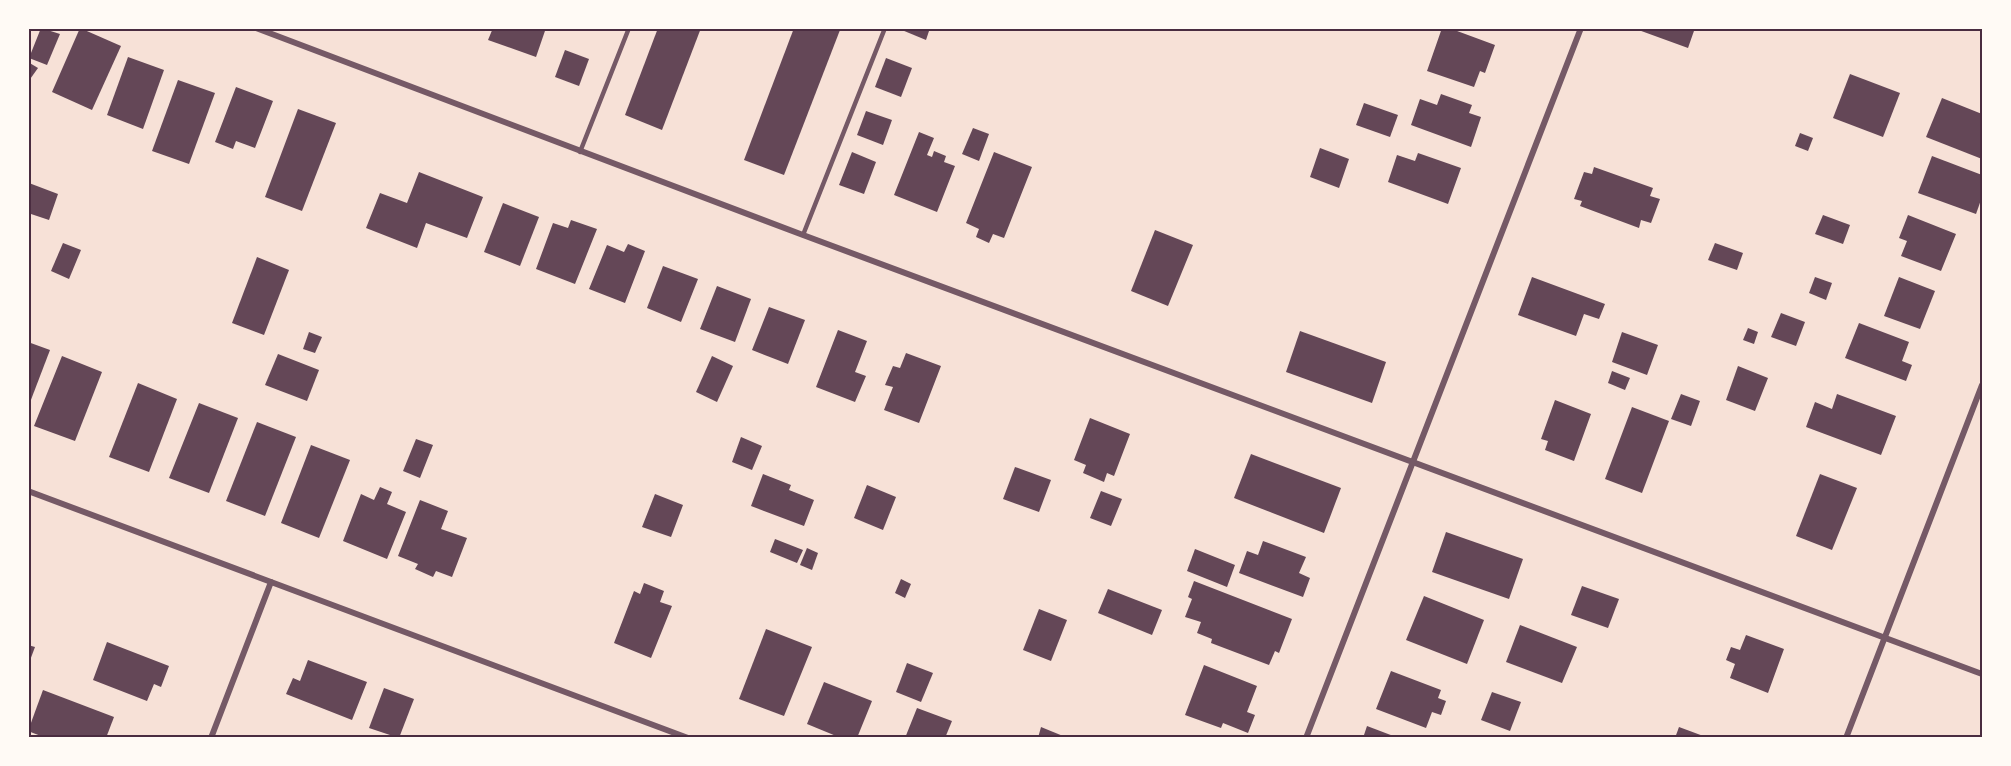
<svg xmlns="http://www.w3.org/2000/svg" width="2011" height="766" font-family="'Open Sans',sans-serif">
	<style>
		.building { fill: #644757 }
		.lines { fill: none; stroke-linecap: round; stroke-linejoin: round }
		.service { stroke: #755966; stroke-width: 4.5 }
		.minor { stroke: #755966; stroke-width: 6 }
		.neatline { fill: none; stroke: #4a2c40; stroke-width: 2 }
	</style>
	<rect width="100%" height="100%" fill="#f7e1d7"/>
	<!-- building -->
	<g class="building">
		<path d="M41,28L60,34L47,65L29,58Z"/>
		<path d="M80,28L121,46L92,110L52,92Z"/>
		<path d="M493,28H546L536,57L488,40Z"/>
		<path d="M658,28H701L662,130L625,115Z"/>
		<path d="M794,28L840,30L784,175L744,160Z"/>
		<path d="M897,28H930L926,40Z"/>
		<path d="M1442,28H1449L1495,45L1485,73L1480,71L1474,87L1427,71Z"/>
		<path d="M1633,28H1695L1688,48Z"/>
		<path d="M565,50L589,59L579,86L555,77Z"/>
		<path d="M128,57L164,70L143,129L107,115Z"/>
		<path d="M886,58L912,68L901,97L875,87Z"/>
		<path d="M28,62L38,68L28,82Z"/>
		<path d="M1850,74L1900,93L1883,137L1833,118Z"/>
		<path d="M178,80L215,93L189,164L152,151Z"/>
		<path d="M236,87L273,101L255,148L236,141L233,149L215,142Z"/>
		<path d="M1441,94L1472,105L1469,113L1481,117L1471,147L1411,125L1420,99L1437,105Z"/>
		<path d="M1942,98L1982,114V159L1926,137Z"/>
		<path d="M1364,103L1398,115L1390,137L1356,125Z"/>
		<path d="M298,109L336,123L302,211L265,197Z"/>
		<path d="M866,111L892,120L883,145L857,135Z"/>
		<path d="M973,128L989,134L979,161L962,154Z"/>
		<path d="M919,132L934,138L927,155L932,157L934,151L946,156L944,162L955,166L937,212L894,195Z"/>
		<path d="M1800,133L1813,138L1808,151L1795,146Z"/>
		<path d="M1320,148L1349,159L1339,188L1310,177Z"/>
		<path d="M852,152L876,162L864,194L839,185Z"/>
		<path d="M994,152L1032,167L1004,238L993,234L989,243L976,237L979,229L966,223Z"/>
		<path d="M1418,153L1461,168L1448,204L1388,182L1397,155L1415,161Z"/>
		<path d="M1932,156L1982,175V197L1976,214L1918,193Z"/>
		<path d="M1594,167L1653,188L1650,196L1660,199L1651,223L1641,220L1639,228L1580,206L1582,201L1574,199L1584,172L1592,174Z"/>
		<path d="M419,172L483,197L467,238L426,223L417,248L366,228L380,193L407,203Z"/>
		<path d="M29,183L58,194L49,220L28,213Z"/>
		<path d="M503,203L539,217L520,266L484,252Z"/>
		<path d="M1823,215L1850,225L1843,244L1815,234Z"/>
		<path d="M1908,215L1956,234L1941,271L1901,256L1907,241L1899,238Z"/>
		<path d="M571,220L597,229L575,284L536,269L553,223L568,228Z"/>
		<path d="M1155,230L1193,245L1168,306L1131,291Z"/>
		<path d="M63,243L81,250L69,279L51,271Z"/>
		<path d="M1715,243L1743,253L1737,270L1708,260Z"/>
		<path d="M628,244L645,251L625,303L589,289L607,245L624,252Z"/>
		<path d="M257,257L289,270L264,335L232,323Z"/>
		<path d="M663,266L698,279L681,322L647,308Z"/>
		<path d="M1532,277L1605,304L1599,319L1584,314L1576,336L1518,315Z"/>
		<path d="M1815,277L1832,283L1826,300L1809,293Z"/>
		<path d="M1899,277L1935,291L1920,329L1884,316Z"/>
		<path d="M717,286L751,299L735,342L700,329Z"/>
		<path d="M769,307L805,320L788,364L752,350Z"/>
		<path d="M1781,313L1805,322L1796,346L1771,337Z"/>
		<path d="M1859,323L1909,342L1902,361L1912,365L1906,381L1845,358Z"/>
		<path d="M1748,328L1758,332L1754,344L1743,340Z"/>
		<path d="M838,330L867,341L855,372L866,376L855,402L816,387Z"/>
		<path d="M1300,331L1386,362L1372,403L1286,372Z"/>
		<path d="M309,332L322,337L315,353L303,349Z"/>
		<path d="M1622,332L1658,345L1647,375L1612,362Z"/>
		<path d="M28,342L50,350L29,405H28Z"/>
		<path d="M906,353L941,366L919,423L884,410L893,387L885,385L893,366L900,368Z"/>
		<path d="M278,354L319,370L307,401L265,385Z"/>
		<path d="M62,356L102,372L75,441L34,426Z"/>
		<path d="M712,356L733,366L717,402L696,392Z"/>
		<path d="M1738,366L1768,378L1755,411L1726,400Z"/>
		<path d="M1612,371L1630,378L1625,390L1608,383Z"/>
		<path d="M138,383L177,399L149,472L109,457Z"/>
		<path d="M1681,394L1700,401L1691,426L1671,419Z"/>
		<path d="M1837,394L1896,416L1881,455L1806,427L1815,402L1832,409Z"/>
		<path d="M1555,400L1591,414L1574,461L1545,450L1548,441L1541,439Z"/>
		<path d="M199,403L238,418L209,493L169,478Z"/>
		<path d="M1632,407L1669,421L1642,493L1605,479Z"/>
		<path d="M1090,418L1130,434L1114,476L1107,473L1104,482L1083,473L1086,465L1074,460Z"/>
		<path d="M257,422L296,437L265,516L226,501Z"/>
		<path d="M741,437L762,446L752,470L732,462Z"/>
		<path d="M416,439L433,445L420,478L403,471Z"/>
		<path d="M311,445L350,460L319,538L281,523Z"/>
		<path d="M1251,454L1341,488L1324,533L1234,498Z"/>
		<path d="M1015,467L1051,480L1039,512L1003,499Z"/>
		<path d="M763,474L791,485L789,490L814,500L804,526L751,506Z"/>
		<path d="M1820,474L1857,488L1832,550L1796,536Z"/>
		<path d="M867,485L896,497L883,530L854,518Z"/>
		<path d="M380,487L392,492L387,504L406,512L387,559L343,541L361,494L374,500Z"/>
		<path d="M1101,491L1122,499L1111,526L1090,518Z"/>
		<path d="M655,494L683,505L671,537L642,527Z"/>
		<path d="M420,500L448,511L441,529L467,538L452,577L436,571L433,577L415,569L418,564L398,556Z"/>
		<path d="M1446,532L1523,559L1509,599L1432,572Z"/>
		<path d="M775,539L803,550L797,563L770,552Z"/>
		<path d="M1263,541L1306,557L1299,573L1310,578L1303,597L1239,573L1247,551L1258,555Z"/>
		<path d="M807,548L818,553L812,570L800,565Z"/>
		<path d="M1195,549L1235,565L1227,587L1187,571Z"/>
		<path d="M901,579L911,584L905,598L895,593Z"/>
		<path d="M1194,581L1292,619L1279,653L1275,651L1269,665L1211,643L1212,639L1197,633L1201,622L1185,617L1192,599L1188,597Z"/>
		<path d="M644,583L664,591L660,602L672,606L651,658L614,643L634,591L640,594Z"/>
		<path d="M1582,586L1619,599L1608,628L1571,615Z"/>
		<path d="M1108,589L1162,610L1152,635L1098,613Z"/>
		<path d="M1424,596L1484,620L1467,664L1406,640Z"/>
		<path d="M1039,609L1067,620L1051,661L1023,650Z"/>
		<path d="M1520,625L1577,647L1562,683L1506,662Z"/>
		<path d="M766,629L812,647L784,716L739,699Z"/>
		<path d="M1746,635L1784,649L1768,693L1730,678L1735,664L1726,660L1731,647L1740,650Z"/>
		<path d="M107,642L169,666L161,687L154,684L147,701L93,680Z"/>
		<path d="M28,645L35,647L29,663H28Z"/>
		<path d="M308,660L367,682L352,720L286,694L293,678L300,681Z"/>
		<path d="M907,663L933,673L921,702L896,692Z"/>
		<path d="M1204,665L1257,686L1247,712L1255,715L1248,733L1223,723L1221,728L1185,715Z"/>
		<path d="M1391,671L1441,690L1438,698L1446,701L1441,715L1432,712L1426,728L1376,709Z"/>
		<path d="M824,682L872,701L857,738H841L807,724Z"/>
		<path d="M384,688L414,699L399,738L369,728Z"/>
		<path d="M43,690L114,717L106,738H46L28,731Z"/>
		<path d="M1492,692L1521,702L1510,731L1481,720Z"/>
		<path d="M917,708L952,721L945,738H905Z"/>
		<path d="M1367,726L1396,737V738H1363Z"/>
		<path d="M1041,727L1063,736L1062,738H1038Z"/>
		<path d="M1679,727L1706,737V738H1675Z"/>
	</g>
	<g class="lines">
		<!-- service -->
		<g class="service">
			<path d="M580,152L629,28"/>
			<path d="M803,235L885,28"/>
		</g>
		<!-- minor -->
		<g class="minor">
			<path d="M256,28L803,235L1982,674"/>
			<path d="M28,491L688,738"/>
			<path d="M211,738L271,582"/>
			<path d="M1306,738L1581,28"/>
			<path d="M1846,738L1982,385"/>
		</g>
	</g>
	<!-- border -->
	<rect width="2011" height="766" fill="none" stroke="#fffaf5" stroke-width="60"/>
	<rect x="30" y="30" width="1951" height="706" class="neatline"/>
</svg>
